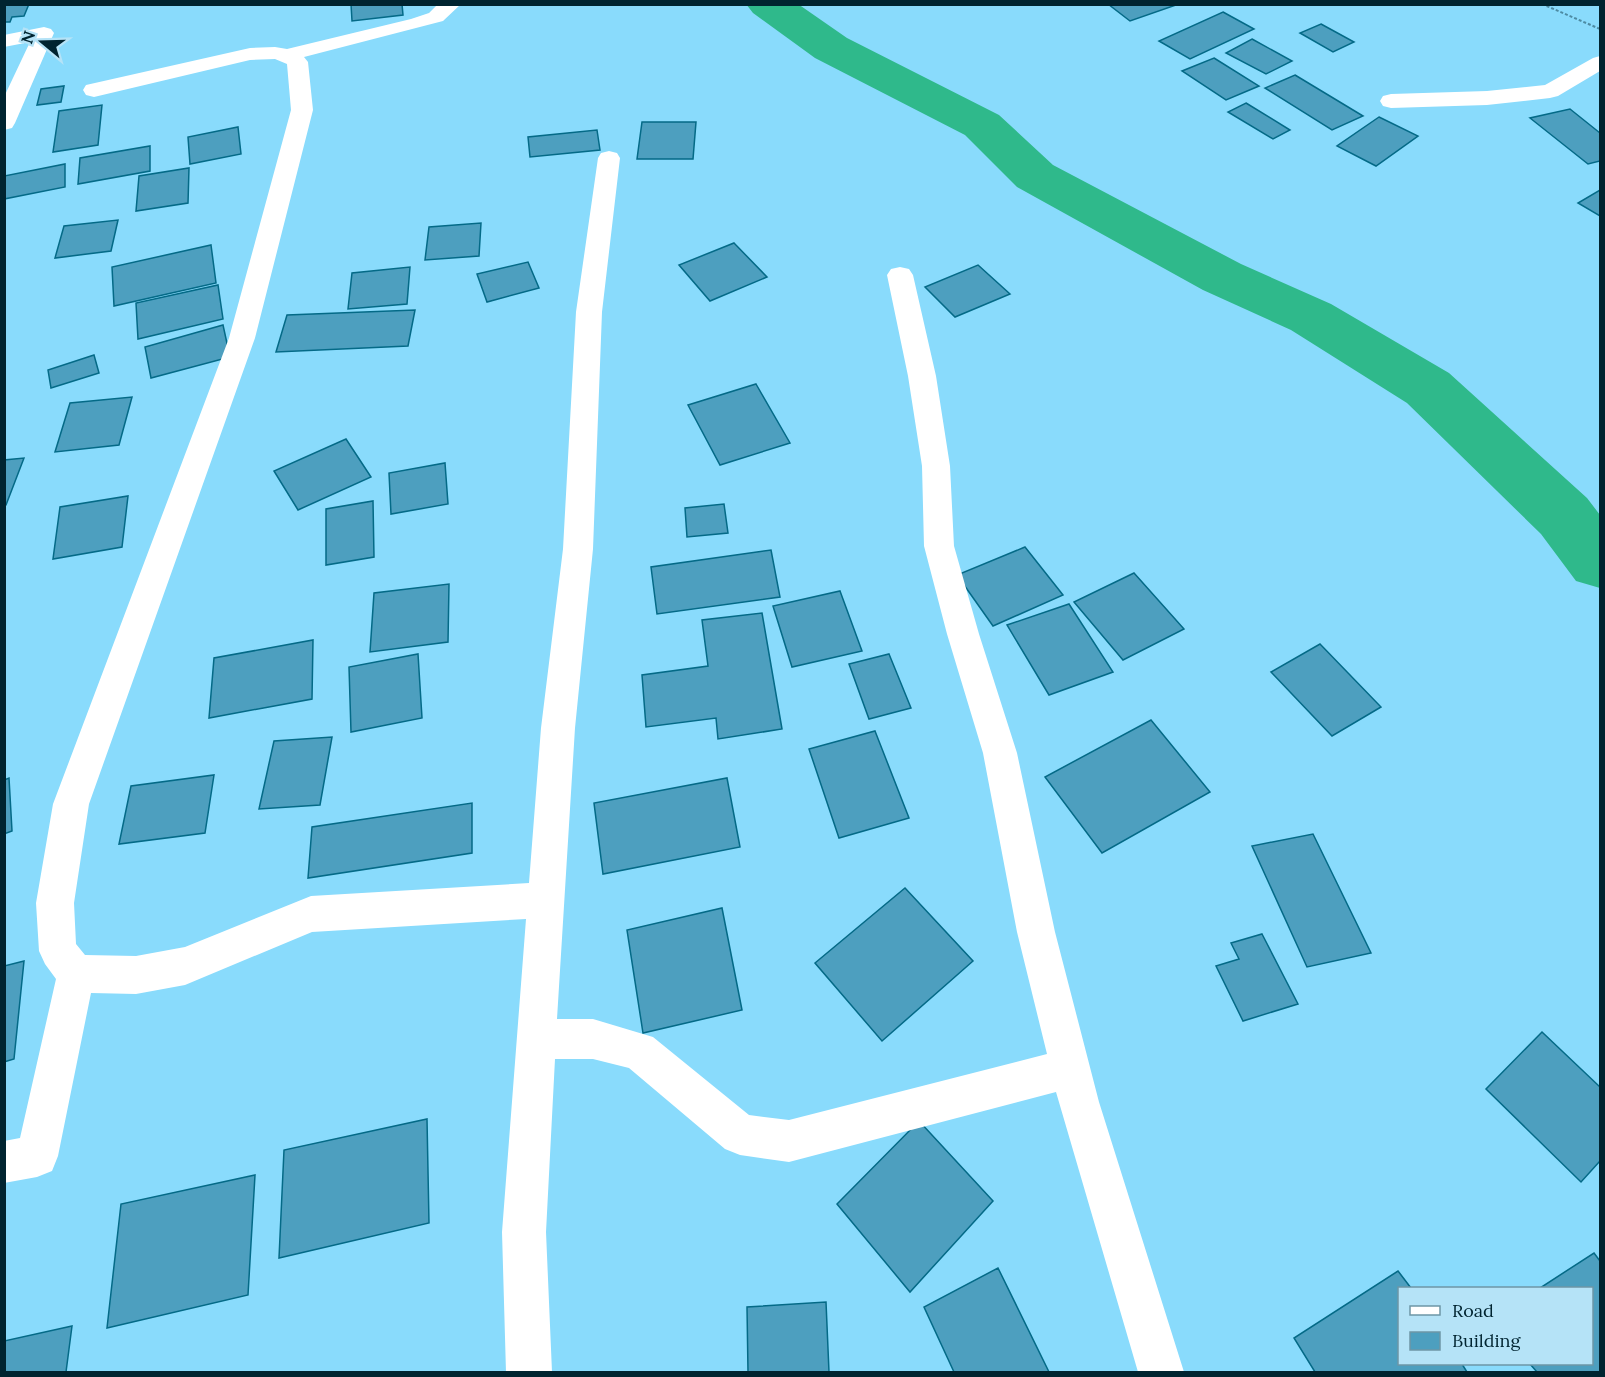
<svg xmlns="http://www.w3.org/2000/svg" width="1605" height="1377" font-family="Lora,serif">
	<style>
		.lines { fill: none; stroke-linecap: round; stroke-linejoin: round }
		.river { fill: #2fb98b; fill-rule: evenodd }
		.building { fill: #4d9fbf; stroke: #046a87; stroke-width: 1.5 }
		.path { stroke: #4d8ba3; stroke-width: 2; stroke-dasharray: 3 2; stroke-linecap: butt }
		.minor { fill: #fff; fill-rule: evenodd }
	</style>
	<rect width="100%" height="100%" fill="#89dbfc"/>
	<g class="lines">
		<!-- river -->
		<path class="river" d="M746,4H798L847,38L999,115L1053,165L1241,264L1331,304L1449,373L1587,498L1600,515V588L1576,581L1541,534L1407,403L1291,330L1203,290L1017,187L965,135L815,58L753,13Z"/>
	</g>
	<!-- building -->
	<g class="building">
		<path d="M4,4H29L24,16L12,17L10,22H4Z"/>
		<path d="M351,4H402L403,15L352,21Z"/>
		<path d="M1108,4H1176V5L1130,21Z"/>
		<path d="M1223,12L1254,29L1190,59L1159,41Z"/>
		<path d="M1321,24L1354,42L1333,52L1300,33Z"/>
		<path d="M1252,39L1292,61L1266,74L1226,53Z"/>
		<path d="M1214,58L1259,86L1226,100L1182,71Z"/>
		<path d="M1295,75L1363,116L1332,130L1265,88Z"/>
		<path d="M64,86L61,102L37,105L41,89Z"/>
		<path d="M1246,103L1290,130L1273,139L1228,112Z"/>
		<path d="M102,105L98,145L53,152L59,111Z"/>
		<path d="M1570,109L1600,133V161L1588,164L1530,118Z"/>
		<path d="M1379,117L1418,136L1376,166L1337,146Z"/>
		<path d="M642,122H696L693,159H637Z"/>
		<path d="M238,127L241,154L190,164L188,137Z"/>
		<path d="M597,130L600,150L530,157L528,137Z"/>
		<path d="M150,146V171L78,184L80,158Z"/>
		<path d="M65,164V187L4,199V176Z"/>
		<path d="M189,168L188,203L136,211L139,176Z"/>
		<path d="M1600,190V216L1578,203Z"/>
		<path d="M118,220L111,251L55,258L64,226Z"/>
		<path d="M481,223L479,256L425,260L429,227Z"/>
		<path d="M734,243L767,277L710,301L679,265Z"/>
		<path d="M211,245L216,283L114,306L112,267Z"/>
		<path d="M528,262L539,288L487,302L477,274Z"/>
		<path d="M978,265L1010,294L955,317L925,287Z"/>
		<path d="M410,267L407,304L348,309L352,273Z"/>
		<path d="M218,285L223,319L138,339L136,303Z"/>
		<path d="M415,310L408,346L276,352L287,315Z"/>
		<path d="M223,325L230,357L151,378L145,347Z"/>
		<path d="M94,355L99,373L51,388L48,370Z"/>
		<path d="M756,384L790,443L720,465L688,405Z"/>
		<path d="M132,397L119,445L55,452L70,403Z"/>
		<path d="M346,439L371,477L298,510L274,471Z"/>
		<path d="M24,458L6,505L4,506V460Z"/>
		<path d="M445,463L448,504L391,514L389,473Z"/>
		<path d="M128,496L122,547L53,559L60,507Z"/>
		<path d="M373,501L374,557L326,565V509Z"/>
		<path d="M724,504L728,533L687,537L685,508Z"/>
		<path d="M1025,547L1063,595L993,626L957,575Z"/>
		<path d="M771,550L780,597L657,614L651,567Z"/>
		<path d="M1134,573L1184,629L1123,660L1074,602Z"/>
		<path d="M449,584L448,642L370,652L374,593Z"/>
		<path d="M840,591L862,651L792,667L773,606Z"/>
		<path d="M1069,604L1113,672L1049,695L1007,625Z"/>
		<path d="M762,613L782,729L718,739L716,718L646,727L642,675L708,666L702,620Z"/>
		<path d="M313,640L312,699L209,718L214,658Z"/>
		<path d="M1320,644L1381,707L1332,736L1271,672Z"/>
		<path d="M418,654L422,718L351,732L349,667Z"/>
		<path d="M889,654L911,708L869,719L849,664Z"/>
		<path d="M1151,720L1210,792L1102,853L1045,777Z"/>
		<path d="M875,731L909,818L839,838L809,749Z"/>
		<path d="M332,737L320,805L259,809L274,741Z"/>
		<path d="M214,775L205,833L119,844L131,786Z"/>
		<path d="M9,778L12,831L4,834V780Z"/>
		<path d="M727,778L740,847L603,874L594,803Z"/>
		<path d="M472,803V853L308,878L312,827Z"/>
		<path d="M1313,834L1371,953L1307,967L1252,846Z"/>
		<path d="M905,888L973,961L882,1041L815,963Z"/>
		<path d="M722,908L742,1010L643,1033L627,930Z"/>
		<path d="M1262,934L1298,1004L1243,1021L1216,966L1239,959L1231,943Z"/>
		<path d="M24,961L14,1059L4,1062V966Z"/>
		<path d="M1542,1032L1600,1087V1161L1581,1182L1486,1089Z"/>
		<path d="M427,1119L429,1223L279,1258L284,1150Z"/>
		<path d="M919,1121L993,1201L910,1292L837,1204Z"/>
		<path d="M255,1175L248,1295L107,1328L121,1204Z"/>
		<path d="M1594,1253L1600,1261V1372H1537L1530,1364H1592V1288H1540Z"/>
		<path d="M998,1268L1049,1372H954L924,1307Z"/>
		<path d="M1398,1271L1411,1288H1400V1364H1462L1467,1372H1315L1294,1338Z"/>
		<path d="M826,1302L829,1372H748L747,1307Z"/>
		<path d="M72,1326L66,1372H4V1341Z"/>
	</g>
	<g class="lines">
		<!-- path -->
		<path class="path" d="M1542,4L1600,29"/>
		<!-- minor -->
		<g class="minor">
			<path d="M438,4H461L443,21L304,57L308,62L313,110L255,338L89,804L74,903L76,944L85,955L136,956L185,947L311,896L529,883L541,728L563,549L576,312L598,158L601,153L609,151L617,153L620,158L602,312L593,549L575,728L557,1019H593L653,1037L749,1115L789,1120L1047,1054L1017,932L983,753L947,634L924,546L922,466L908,376L887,275L891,269L900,267L909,269L913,275L936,376L950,466L954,546L979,634L1017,753L1055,932L1099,1102L1184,1372H1138L1056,1092L789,1162L740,1155L725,1149L629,1068L593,1059H555L546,1232L552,1372H506L502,1232L526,919L312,932L185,985L136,994L91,993L58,1156L52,1171L37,1177L4,1183V1141L20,1138L56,979L45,964L39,951L36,903L53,804L229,338L291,110L287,64L275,59L250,60L94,97L86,95L83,90L86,85L250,48L275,47L287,49L411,19L429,13Z"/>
			<path d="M44,27L51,29L54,33L15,123L12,128L4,130V97L30,42L4,47V35Z"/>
			<path d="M1600,56V71L1558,96L1550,98L1487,105L1391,108L1383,106L1380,101L1383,96L1391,94L1487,91L1545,85L1593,58Z"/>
		</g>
	</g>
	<!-- border -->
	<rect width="1605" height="1377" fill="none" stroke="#002430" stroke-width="12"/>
	<!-- legend -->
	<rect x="1398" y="1287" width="195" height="78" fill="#b5e3f7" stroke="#6d97a7" stroke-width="1.5"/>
	<rect x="1410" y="1306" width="30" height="9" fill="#ffffff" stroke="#6d97a7" stroke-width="1.5"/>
	<text x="1452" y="1317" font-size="18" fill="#002430">Road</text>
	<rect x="1410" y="1332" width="30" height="18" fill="#4d9fbf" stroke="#6d97a7" stroke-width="1.5"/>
	<text x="1452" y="1347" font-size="18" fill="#002430">Building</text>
	<!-- north arrow -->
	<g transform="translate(42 42) rotate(289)" stroke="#b5e3f7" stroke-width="4.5" paint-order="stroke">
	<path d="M0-4.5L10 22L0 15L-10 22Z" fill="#002430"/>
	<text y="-9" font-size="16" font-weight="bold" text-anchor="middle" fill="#002430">N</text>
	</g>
</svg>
